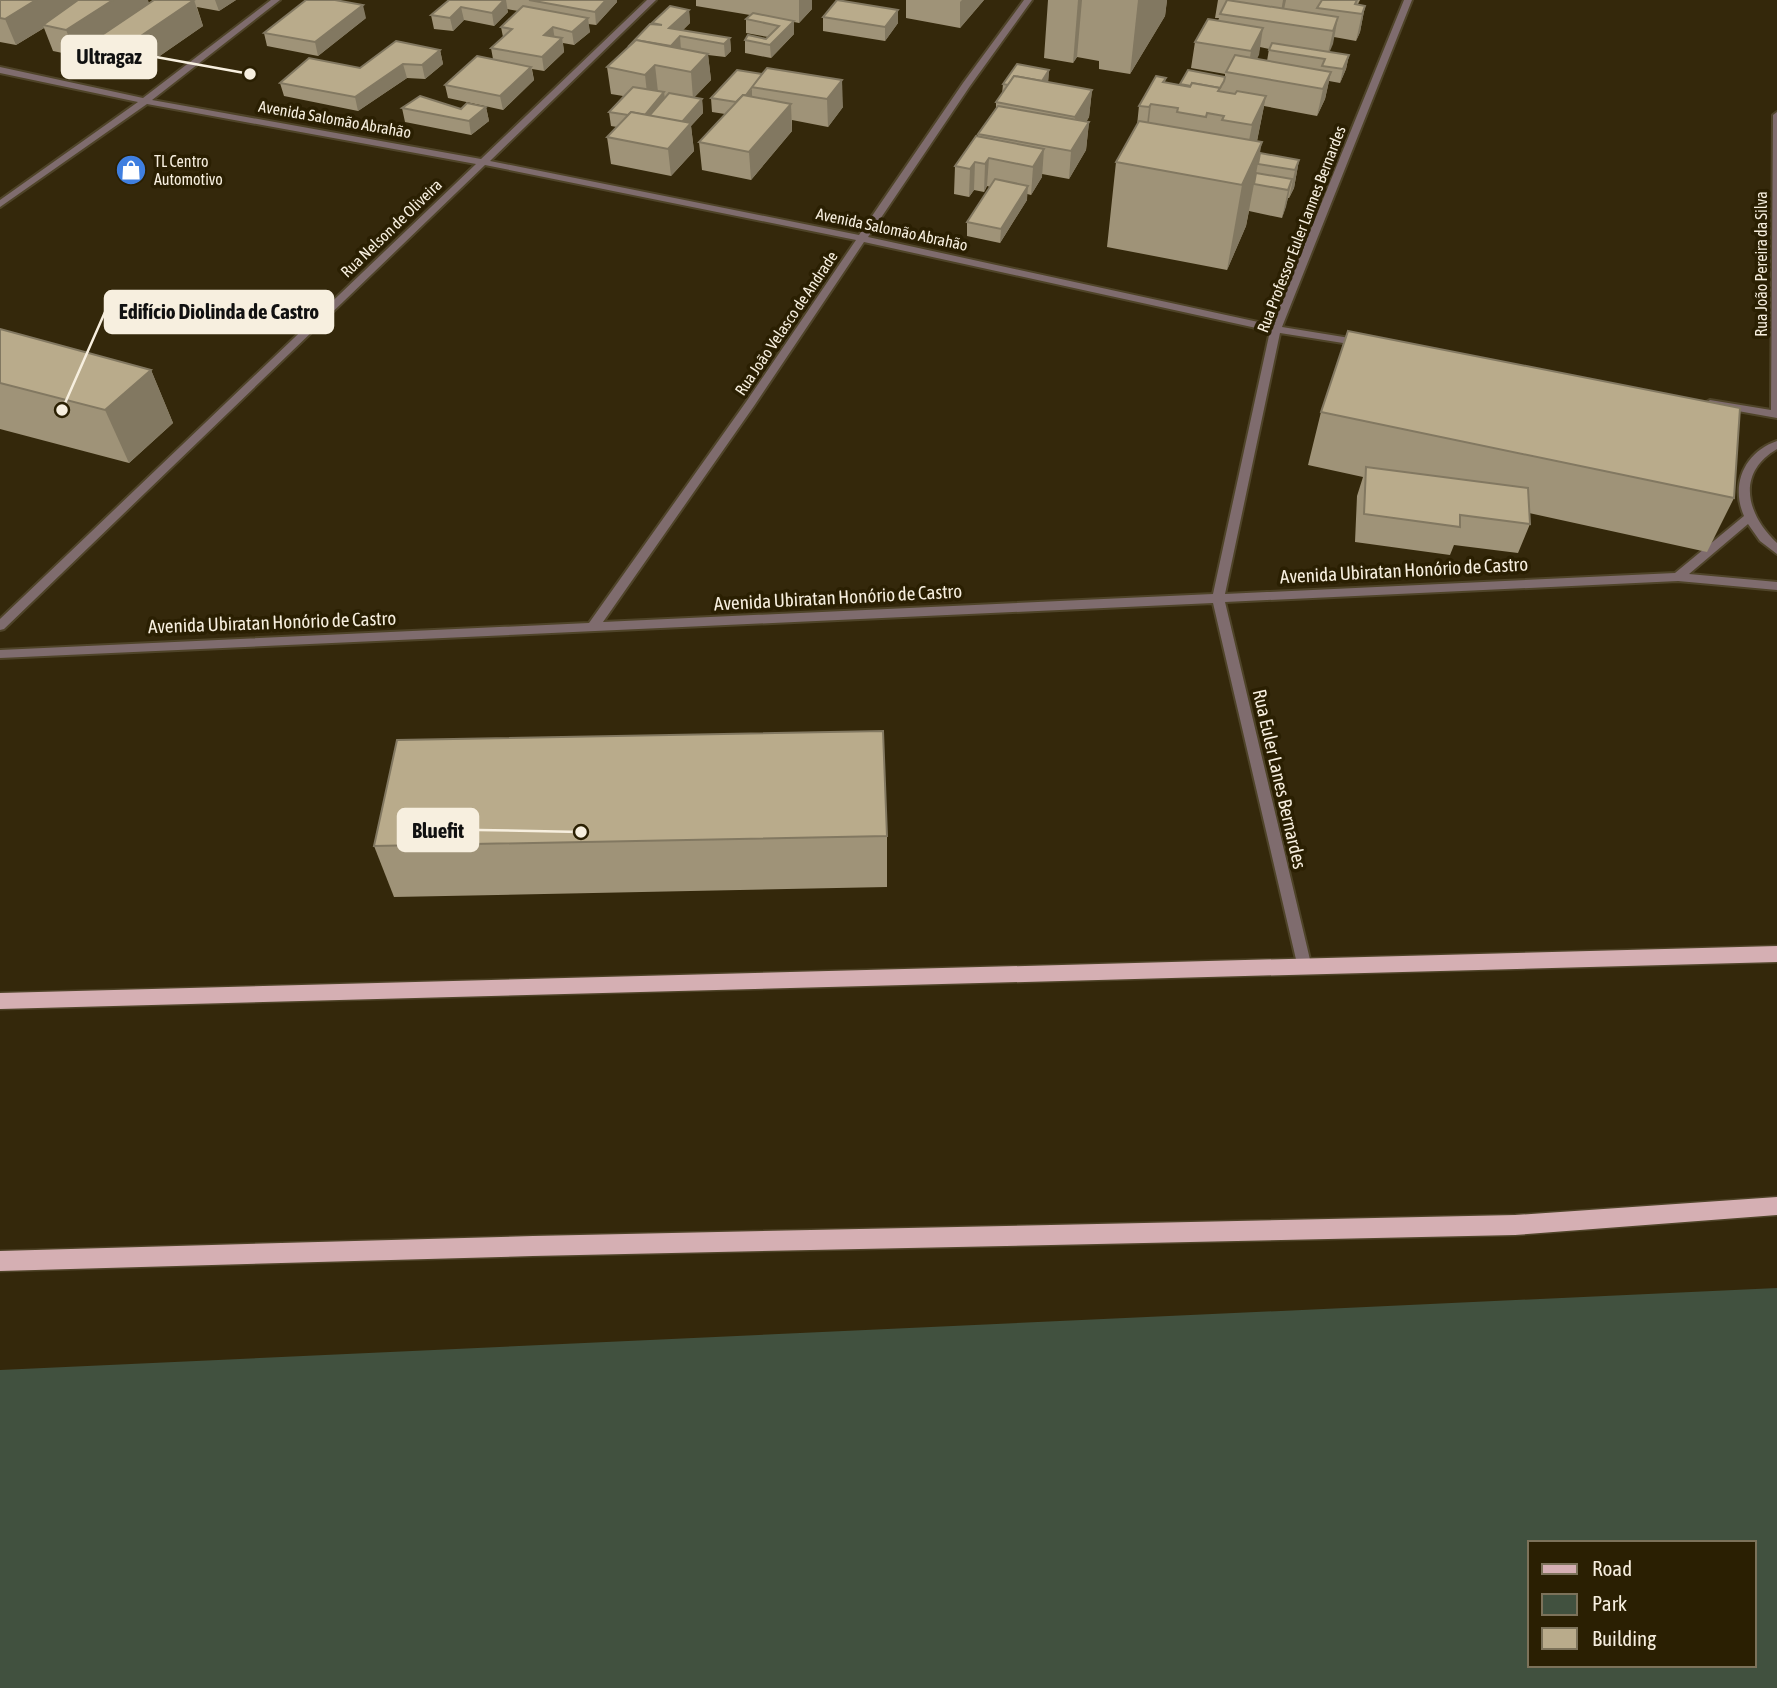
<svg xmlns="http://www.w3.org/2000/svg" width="1777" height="1688" font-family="'Asap Condensed',sans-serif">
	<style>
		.green { fill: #41513f; fill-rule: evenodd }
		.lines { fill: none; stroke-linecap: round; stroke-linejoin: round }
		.street-casing { stroke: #4f4429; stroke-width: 4 }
		.primary-casing { stroke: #4f4429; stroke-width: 3 }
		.street { fill: #7f6c6e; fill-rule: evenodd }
		.primary { fill: #d5afb3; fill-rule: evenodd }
		.wall { fill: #9f9378; fill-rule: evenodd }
		.shaded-wall { fill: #827861 }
		.building { fill: #b9ab8b; stroke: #827861; stroke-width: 2 }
		.labels { text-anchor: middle; stroke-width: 7; stroke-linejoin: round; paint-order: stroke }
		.far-street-label { font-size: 16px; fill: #f7efdf; stroke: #2a1f02 }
		.far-poi-label { font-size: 16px; fill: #f7efdf; stroke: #2a1f02; text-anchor: start }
		.street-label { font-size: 19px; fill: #f7efdf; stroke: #2a1f02 }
		.leader { fill: none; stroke: #f7efdf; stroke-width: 2.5 }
		.callout-dot { fill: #f7efdf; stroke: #2a1f02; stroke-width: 2.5 }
		.callout { fill: #f7efdf; stroke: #f7efdf; stroke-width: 2.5 }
		.callout-label { font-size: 21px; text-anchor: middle; font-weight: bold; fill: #111 }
	</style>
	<rect width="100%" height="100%" fill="#34280b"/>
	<!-- green -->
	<path class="green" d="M1777,1288V1688H0V1370ZM1530,1543H1754V1665H1530Z"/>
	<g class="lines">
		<!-- street casing -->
		<g class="street-casing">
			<g id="street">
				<path d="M271,0H280L152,100L481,159L647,0H656L490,161L859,235L963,83L1024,0H1032L970,86L868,237L1272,325L1404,0H1412L1282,327L1362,340L1367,343L1362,346L1280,333L1225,594L1675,573L1744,516C1730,484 1745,452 1777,441V449C1736,473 1746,514 1777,543V554L1760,541L1748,524L1689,574L1777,582V590L1678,581L1225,602L1312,968L1310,972L1305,974L1300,972L1298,968L1213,603L0,658V650L589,623L746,402L856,240L485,165L4,629L0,630V619L476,164L147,104L0,207V200L138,102L0,73V67L143,98ZM864,242L1270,331L1213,594L603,622L754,406Z"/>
				<path d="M1777,112V418L1710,406L1705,403L1710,400L1771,410L1773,115Z"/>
			</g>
		</g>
		<!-- primary casing -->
		<g class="primary-casing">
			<g id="primary">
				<path d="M1777,946V962L0,1009V993Z"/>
				<path d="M1777,1197V1215L1515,1235L533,1256L0,1271V1251L533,1236L1515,1215Z"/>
			</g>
		</g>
		<!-- street -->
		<use href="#street" class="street"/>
		<!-- primary -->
		<use href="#primary" class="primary"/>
	</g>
	<!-- wall -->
	<g class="wall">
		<path d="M0,0L149,3L154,0H236L219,11L197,7L203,26L138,71L109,64L101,41L77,56L53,51L44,28L16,45L0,42Z"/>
		<path d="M449,0H617V2L596,25L588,24L590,32L574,45L563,43L564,52L544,71L532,69L534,80L503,110L448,98L445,85L493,59L491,48L503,37L501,27L518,11L507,9L508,12L494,26L464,20L453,31L434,29L431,15Z"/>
		<path d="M696,0H812V9L799,23L794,22V34L771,58L745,53V40L766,39L768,37L746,33V19L750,15L696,6Z"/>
		<path d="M906,0H984L960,28L906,18Z"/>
		<path d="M1048,0H1167L1165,16L1130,74L1099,69V61L1077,57L1073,63L1044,58Z"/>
		<path d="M1218,0H1360L1358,4L1365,6L1360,32L1356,41L1334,37L1329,52L1349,55L1346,69L1340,83L1329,81L1325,99L1317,116L1264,106L1257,141L1260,153L1299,160L1294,188L1289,198H1288L1282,218L1249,211L1246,226L1227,270L1107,247L1116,162L1137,125L1139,106L1166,78L1165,82L1180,85V84L1225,77V74L1191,68L1195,42L1218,21L1219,18H1215ZM1260,47L1269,49L1267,61L1257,59Z"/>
		<path d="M689,10L690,23L683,30L730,38L731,51L725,57L708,55L711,80L694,97L702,99L703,113L691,126L694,151L671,176L611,164L607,137L617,127L611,126L609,112L623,96L611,94L607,67L652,24V23Z"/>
		<path d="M898,10V23L885,41L823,31V17Z"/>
		<path d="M366,18L318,56L267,46L264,33Z"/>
		<path d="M440,50L443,64L425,79L407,78L358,111L284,96L280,83L360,68Z"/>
		<path d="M767,68L843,107L828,127L792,120V131L751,180L702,170L699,142L725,114L712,112L711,98L762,74Z"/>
		<path d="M1049,70L1048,82L1092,90L1089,117L1086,122H1089L1086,150L1069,179L1042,174V177L1031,195L1027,194V200L1000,243L967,236V222L990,187L987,186L984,192L974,190L969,197L954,194L955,166L978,137V134L996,108V102L1002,94L1003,84Z"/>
		<path d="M486,107L489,121L471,135L405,122L402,108L461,109Z"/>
		<path d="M0,329L151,370L173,423L129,463L0,429Z"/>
		<path d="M1321,412L1734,498L1707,552L1529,513L1530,524L1518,553L1454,545L1450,555L1355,542L1357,496L1363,477L1308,465Z"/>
		<path d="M887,836V887L394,897L374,846Z"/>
	</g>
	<!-- shaded-wall -->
	<g class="shaded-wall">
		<path d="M36,0H87L43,25L44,28L16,45L5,19Z"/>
		<path d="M113,0H148L151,8L99,37L101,41L77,56L66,30Z"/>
		<path d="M194,0L203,26L138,71L129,44Z"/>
		<path d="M215,0H236L219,11Z"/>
		<path d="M504,0H506L508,12L494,26L492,13Z"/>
		<path d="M606,0H617V2L596,25L595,12Z"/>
		<path d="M799,0H812V9L799,23Z"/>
		<path d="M962,0H984L960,28V2Z"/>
		<path d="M1078,0H1082L1077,57L1073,63Z"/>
		<path d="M1138,0H1167L1165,16L1130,74Z"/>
		<path d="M1283,0H1286L1283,14L1279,24Z"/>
		<path d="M363,5L366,18L318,56L315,42Z"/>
		<path d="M1365,6L1360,32L1356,41L1362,14Z"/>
		<path d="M461,7L464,20L453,31L450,18Z"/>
		<path d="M689,10L690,23L671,41L669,28Z"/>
		<path d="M898,10V23L885,41V27Z"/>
		<path d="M1338,17L1333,44L1327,58L1333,31Z"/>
		<path d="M588,18L590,32L574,45L572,32Z"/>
		<path d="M794,21V34L771,58L770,45Z"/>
		<path d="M553,27L555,41L544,35Z"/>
		<path d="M1263,28L1259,55L1247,76L1251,51Z"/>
		<path d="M680,36L681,50L664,53Z"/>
		<path d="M562,38L564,52L544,71L542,57Z"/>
		<path d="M730,38L731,51L725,57L724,44Z"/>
		<path d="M440,50L443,64L425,79L422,65Z"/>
		<path d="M708,54L711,80L693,99L691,72Z"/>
		<path d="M1349,55L1346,69L1340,83L1343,69Z"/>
		<path d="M403,64L407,78L358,111L355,97Z"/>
		<path d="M655,65L658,92L648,102L645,75Z"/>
		<path d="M531,67L534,80L503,110L500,96Z"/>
		<path d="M1049,70L1048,84L1039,86Z"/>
		<path d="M1331,72L1325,99L1317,116L1323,89Z"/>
		<path d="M842,80L843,107L828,127L827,99Z"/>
		<path d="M752,89V102L739,103Z"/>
		<path d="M1092,90L1089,117L1073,144L1075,117Z"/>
		<path d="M664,92L666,106L654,120L642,118Z"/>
		<path d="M1266,96L1256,146L1245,161L1252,125Z"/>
		<path d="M702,99L703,113L691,126L694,151L671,176L668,149L680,124Z"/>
		<path d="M791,104L792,131L751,180L749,152Z"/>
		<path d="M1151,104L1145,155L1143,158L1149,107Z"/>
		<path d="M486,107L489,121L471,135L469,121Z"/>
		<path d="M1089,122L1086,150L1069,179L1071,151Z"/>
		<path d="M1262,142L1246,226L1227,270L1242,185Z"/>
		<path d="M1044,149L1042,177L1031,195L1033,167Z"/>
		<path d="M989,158L987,186L984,192L985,164Z"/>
		<path d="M1299,160L1294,188L1289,198L1295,170Z"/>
		<path d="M975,162L974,190L969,197L970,169Z"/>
		<path d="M1292,179L1286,207L1282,218L1288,190Z"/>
		<path d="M1028,186L1027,200L1000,243L1001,229Z"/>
		<path d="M151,370L173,423L129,463L105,410Z"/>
	</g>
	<!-- building -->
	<g class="building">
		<path d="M0,0H36L5,19L0,18Z"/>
		<path d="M78,0H113L66,30L43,25Z"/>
		<path d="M154,0H194L129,44L99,37Z"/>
		<path d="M306,0H335L363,5L315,42L264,33Z"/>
		<path d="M449,0H504L492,13L461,7L450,18L431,15Z"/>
		<path d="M529,0H606L595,12Z"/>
		<path d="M837,0L898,10L885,27L823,17Z"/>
		<path d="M1227,0L1338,17L1333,31L1220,14Z"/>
		<path d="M1322,0H1357L1355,4L1365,6L1362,14L1317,8Z"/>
		<path d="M523,6L588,18L572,32L553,27L544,35L562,38L542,57L491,48L512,29L501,27Z"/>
		<path d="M670,6L689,10L669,28L730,38L724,44L680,36L671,46L636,40L628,47L650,24L662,25L652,23Z"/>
		<path d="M753,13L794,21L770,45L745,40L748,35L766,39L779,26L746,19Z"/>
		<path d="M1208,19L1263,28L1251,51L1195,42Z"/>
		<path d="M636,40L708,54L691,72L655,65L645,75L607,67Z"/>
		<path d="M396,41L440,50L422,65L403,64L355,97L280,83L309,58L360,68Z"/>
		<path d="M1272,43L1349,55L1343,69L1322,66L1325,59L1269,50Z"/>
		<path d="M1235,55L1331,72L1323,89L1226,72Z"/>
		<path d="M477,56L531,67L500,96L445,85Z"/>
		<path d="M1017,64L1049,70L1042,81L1014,76L1008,85L1003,84Z"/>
		<path d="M767,68L842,80L827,99L751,87Z"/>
		<path d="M737,70L762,74L746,95H743L736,102L711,98Z"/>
		<path d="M1188,70L1225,77L1224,81L1220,88L1192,83L1191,86L1180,84Z"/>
		<path d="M1014,76L1092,90L1075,117L996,102Z"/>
		<path d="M1156,76L1166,78L1163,82L1190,87L1192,83L1220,88L1218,91L1235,94L1237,91L1266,96L1252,125L1222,120L1224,116L1207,113L1206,117L1177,112L1178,108L1151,104L1149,107L1139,106Z"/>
		<path d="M633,87L664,92L645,115L631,112L628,115L609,112Z"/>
		<path d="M669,93L702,99L682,122L649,116Z"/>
		<path d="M743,95L791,104L749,152L699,142Z"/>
		<path d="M420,96L461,109L467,103L486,107L469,121L402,108Z"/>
		<path d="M998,106L1089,122L1071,151L978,134Z"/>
		<path d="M631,112L691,123L668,149L607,137Z"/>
		<path d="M1139,121L1262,142L1242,185L1116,162Z"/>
		<path d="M976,136L1044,149L1033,167L989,158L985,164L975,162L970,169L955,166Z"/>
		<path d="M1260,153L1299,160L1295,170L1258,164Z"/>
		<path d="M1256,173L1292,179L1288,190L1254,184Z"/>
		<path d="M995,179L1028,186L1001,229L967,222Z"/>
		<path d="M0,329L151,370L105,410L0,383Z"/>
		<path d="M1348,331L1740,408L1734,498L1321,412Z"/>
		<path d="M1366,467L1528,488L1530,524L1460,515V527L1364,514Z"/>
		<path d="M883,731L887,836L374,846L397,740Z"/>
	</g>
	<!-- icons -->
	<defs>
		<g id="shop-disc" transform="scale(1.575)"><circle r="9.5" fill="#3f7fe0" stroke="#2a1f02"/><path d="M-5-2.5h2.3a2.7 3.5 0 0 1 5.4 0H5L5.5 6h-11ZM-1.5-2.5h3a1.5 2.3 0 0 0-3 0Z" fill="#fff"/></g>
	</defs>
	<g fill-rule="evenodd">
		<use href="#shop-disc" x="131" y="170"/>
	</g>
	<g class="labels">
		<!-- far-street labels -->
		<g class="far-street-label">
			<text transform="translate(335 119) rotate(10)" y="6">Avenida Salomão Abrahão</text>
			<text transform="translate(391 228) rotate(-44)" y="6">Rua Nelson de Oliveira</text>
			<text transform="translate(892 229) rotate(12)" y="6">Avenida Salomão Abrahão</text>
			<text transform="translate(1301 229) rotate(-69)" y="6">Rua Professor Euler Lannes Bernardes</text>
			<text transform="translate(1761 264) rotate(-90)" y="6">Rua João Pereira da Silva</text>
			<text transform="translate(786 323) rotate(-56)" y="6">Rua João Velasco de Andrade</text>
		</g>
		<!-- far-poi labels -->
		<g class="far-poi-label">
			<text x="154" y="167">TL Centro<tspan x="154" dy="18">Automotivo</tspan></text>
		</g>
		<!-- street labels -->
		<g class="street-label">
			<text transform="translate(1404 570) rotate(-3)" y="7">Avenida Ubiratan Honório de Castro</text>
			<text transform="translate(838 597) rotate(-3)" y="7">Avenida Ubiratan Honório de Castro</text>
			<text transform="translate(272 622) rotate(-2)" y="7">Avenida Ubiratan Honório de Castro</text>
			<text transform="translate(1280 779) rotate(77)" y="7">Rua Euler Lanes Bernardes</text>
		</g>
	</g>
	<!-- callouts -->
	<path class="leader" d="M250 74L156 57M62 410L105 312M581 832L478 830"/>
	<g class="callout-dot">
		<circle cx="250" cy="74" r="7"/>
		<circle cx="62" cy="410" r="7"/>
		<circle cx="581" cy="832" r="7"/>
	</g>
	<g class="callout">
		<rect x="62" y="36" width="94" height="42" rx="7"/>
		<rect x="105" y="291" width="228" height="42" rx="7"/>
		<rect x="398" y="809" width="80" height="42" rx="7"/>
	</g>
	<g class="callout-label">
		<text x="109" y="64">Ultragaz</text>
		<text x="219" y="319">Edifício Diolinda de Castro</text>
		<text x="438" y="838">Bluefit</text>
	</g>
	<!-- legend -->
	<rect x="1528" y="1541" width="228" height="126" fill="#2a1f02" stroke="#7c725a" stroke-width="2"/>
	<rect x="1542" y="1564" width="35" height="10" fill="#d5afb3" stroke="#7c725a" stroke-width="2"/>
	<text x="1592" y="1576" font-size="21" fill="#f7efdf">Road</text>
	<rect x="1542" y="1594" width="35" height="21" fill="#41513f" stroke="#7c725a" stroke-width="2"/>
	<text x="1592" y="1611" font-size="21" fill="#f7efdf">Park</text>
	<rect x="1542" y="1628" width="35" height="21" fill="#b9ab8b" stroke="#7c725a" stroke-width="2"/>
	<text x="1592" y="1646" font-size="21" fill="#f7efdf">Building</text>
</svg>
